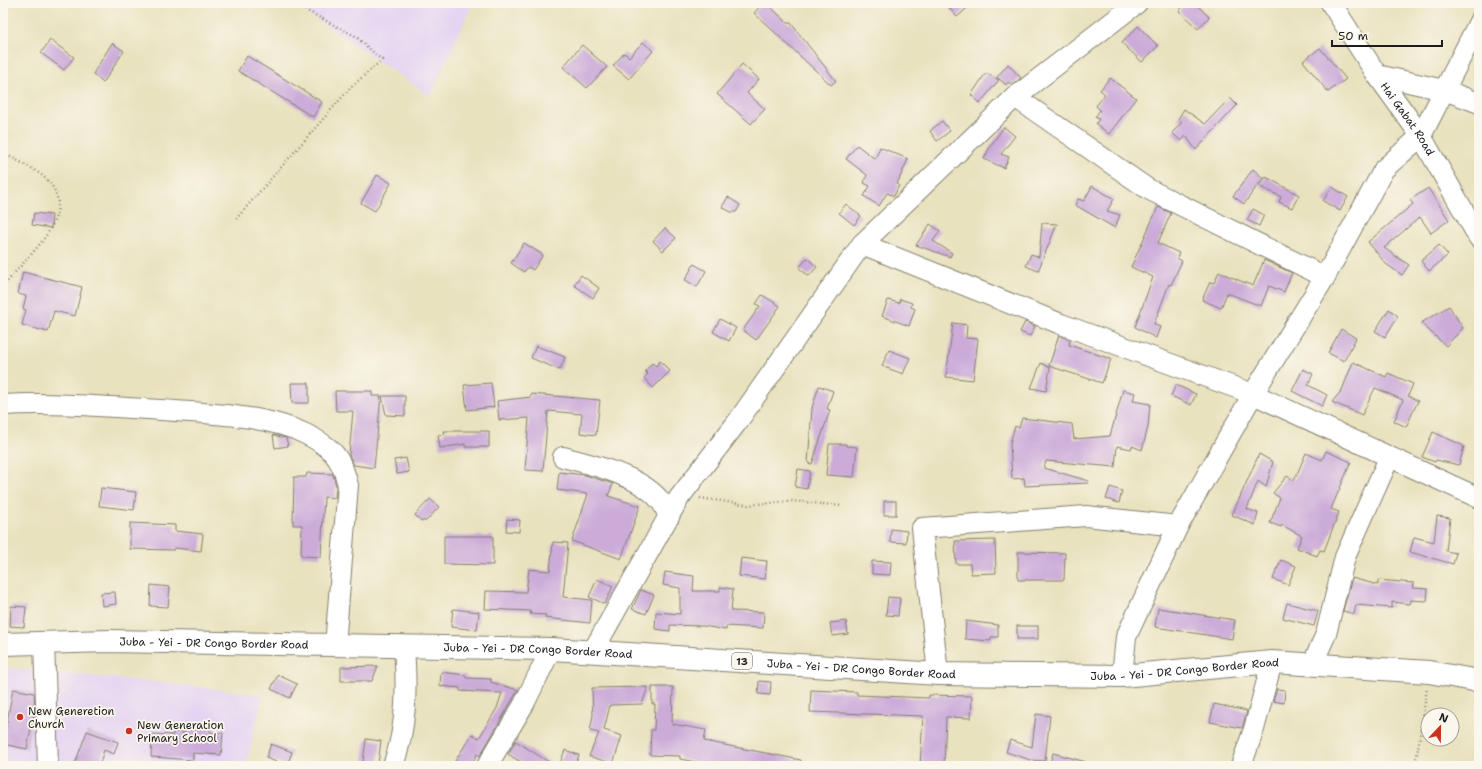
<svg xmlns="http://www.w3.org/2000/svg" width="1482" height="769" font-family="'Shantell Sans',sans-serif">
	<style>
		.built { fill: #e4d3f2 }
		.building { fill: #ccabd9 }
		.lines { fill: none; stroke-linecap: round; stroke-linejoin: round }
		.minor-casing { stroke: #827f6e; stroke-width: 22 }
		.major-casing { stroke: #827f6e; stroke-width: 24 }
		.path { stroke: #827f6e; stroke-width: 2.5; stroke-dasharray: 1 3; stroke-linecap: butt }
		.minor { stroke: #fff; stroke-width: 20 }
		.major { stroke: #fff; stroke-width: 22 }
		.poi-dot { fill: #c8321e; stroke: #fbf7ec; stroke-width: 1.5 }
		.labels { text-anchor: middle; stroke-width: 3.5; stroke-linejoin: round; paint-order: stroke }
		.shield { fill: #fbf7ec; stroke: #5f5e5a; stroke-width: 1 }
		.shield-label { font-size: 10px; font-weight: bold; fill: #1c1c1c }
		.street-label { font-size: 11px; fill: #1c1c1c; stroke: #fbf7ec }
		.poi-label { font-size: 11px; fill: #1c1c1c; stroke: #fbf7ec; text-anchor: start }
	</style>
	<rect width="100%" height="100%" fill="#fbf7ec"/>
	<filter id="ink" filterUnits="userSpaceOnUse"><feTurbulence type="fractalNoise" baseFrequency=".025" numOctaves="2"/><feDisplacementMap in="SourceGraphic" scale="8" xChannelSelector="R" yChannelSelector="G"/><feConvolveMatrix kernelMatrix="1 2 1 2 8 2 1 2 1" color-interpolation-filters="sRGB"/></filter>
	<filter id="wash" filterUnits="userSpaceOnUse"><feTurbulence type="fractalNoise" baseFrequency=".012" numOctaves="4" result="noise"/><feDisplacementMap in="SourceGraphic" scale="16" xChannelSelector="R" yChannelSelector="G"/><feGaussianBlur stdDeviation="0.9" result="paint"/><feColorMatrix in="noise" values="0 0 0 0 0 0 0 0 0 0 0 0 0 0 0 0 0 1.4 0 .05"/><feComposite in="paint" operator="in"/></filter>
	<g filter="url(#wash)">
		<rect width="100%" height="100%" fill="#e9e2bf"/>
		<!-- built -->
		<g class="built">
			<path d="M293,3H473L430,96Z"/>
			<path d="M6,668L173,684L263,695L246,766H3V693Z"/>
		</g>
		<g id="blocks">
			<!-- building -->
			<g class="building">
				<path d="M763,3H766L789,24L790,22L836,81L831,85L754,13Z"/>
				<path d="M945,3H973L957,17Z"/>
				<path d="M1186,3H1195L1209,17L1198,29L1179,11Z"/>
				<path d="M1138,26L1158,46L1142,62L1122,43Z"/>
				<path d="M50,40L74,57L64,70L41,53Z"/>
				<path d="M643,42L653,51L629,79L613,66L624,53L629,57Z"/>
				<path d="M112,43L124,51L103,83L93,74Z"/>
				<path d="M582,45L607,67L587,88L563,67Z"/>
				<path d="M1320,48L1346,79L1328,92L1303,61Z"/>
				<path d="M247,56L322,102L313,117L238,71Z"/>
				<path d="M742,64L759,79L747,93L765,109L751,124L717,94Z"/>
				<path d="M1008,64L1021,78L1012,85L1008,82L1006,85L997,77Z"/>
				<path d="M986,73L999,80L980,103L971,95Z"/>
				<path d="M1110,78L1136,98L1109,134L1096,124L1099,119L1095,117L1100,110L1096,106L1105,94L1100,90Z"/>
				<path d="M1230,98L1237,105L1196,150L1186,136L1181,141L1172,133L1182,122L1178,119L1184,109L1205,124Z"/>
				<path d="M942,121L950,131L937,141L930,131Z"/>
				<path d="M1004,127L1015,136L1001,154L1009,157L1004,168L984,159L991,145Z"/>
				<path d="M857,145L875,159L880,147L908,159L897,184L899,185L894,196L887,193L879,206L864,196L870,186L864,183L867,175L846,159Z"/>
				<path d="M1253,169L1263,178L1244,204L1233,196Z"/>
				<path d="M377,175L391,183L375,211L361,203Z"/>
				<path d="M1266,177L1299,195L1292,208L1279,202L1281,197L1259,186Z"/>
				<path d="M1092,186L1114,199L1107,211L1120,215L1115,228L1075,205L1078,199L1084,201Z"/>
				<path d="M1332,187L1348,197L1340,211L1323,201Z"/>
				<path d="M1428,188L1449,220L1431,233L1420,217L1384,248L1409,265L1402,275L1386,264L1368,242L1413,204L1410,200Z"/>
				<path d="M728,197L740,205L736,212H731L722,207Z"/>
				<path d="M846,204L861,216L854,225L839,213Z"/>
				<path d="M1158,207L1171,213L1158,243L1179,253L1177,258L1182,261L1171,285L1169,284L1154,324L1160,327L1156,338L1135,327L1153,277L1131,267Z"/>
				<path d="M1253,209L1264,215L1259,226L1247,220Z"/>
				<path d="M34,213L52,215L51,228L32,225Z"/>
				<path d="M1042,223L1057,224L1038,271L1026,266L1031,254L1039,257Z"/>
				<path d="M930,224L940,231L933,241L952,253L950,257L916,245Z"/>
				<path d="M665,228L676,238L663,251L653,241Z"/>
				<path d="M524,243L543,255L533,270L528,267L524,272L511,263Z"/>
				<path d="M1439,245L1448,255L1429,271L1421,261Z"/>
				<path d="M807,258L817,267L809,276L799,268Z"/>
				<path d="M1264,260L1292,273L1284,292L1269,286L1261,306L1227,293L1221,308L1202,300L1210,282L1214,283L1219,272L1253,286Z"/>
				<path d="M694,264L706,271L697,287L685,280Z"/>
				<path d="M23,272L82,287L75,316L54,311L48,332L22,325L26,310L23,309L26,296L18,294Z"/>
				<path d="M581,275L599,288L593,298L574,285Z"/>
				<path d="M762,295L780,306L756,340L743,330L760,306L756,304Z"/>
				<path d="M900,299L912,303L911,307L915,309L909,326L882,316L888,300L899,303Z"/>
				<path d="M1449,306L1463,328L1446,346L1421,323Z"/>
				<path d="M1389,309L1398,316L1385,337L1375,331Z"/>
				<path d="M720,319L736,328L729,341L713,332Z"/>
				<path d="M1025,322L1035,326L1030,336L1020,332Z"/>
				<path d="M953,323L967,325L966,338L978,339L973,380L946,377Z"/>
				<path d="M1341,329L1356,338L1344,361L1328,353Z"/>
				<path d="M1059,335L1070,340L1069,345L1111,359L1102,383L1049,366Z"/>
				<path d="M536,346L565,357L560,370L531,358Z"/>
				<path d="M889,350L910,358L903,374L882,366Z"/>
				<path d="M660,361L670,371L653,388L644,378L648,374L645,371L652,363L656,366Z"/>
				<path d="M1353,362L1386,377L1388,373L1413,384L1408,396L1418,401L1406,427L1394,421L1403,400L1375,388L1362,415L1332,402L1342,390Z"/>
				<path d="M1041,363L1050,368L1046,391L1031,388Z"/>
				<path d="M1303,369L1313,374L1308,385L1327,395L1322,406L1292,391Z"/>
				<path d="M291,383H309V403H292Z"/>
				<path d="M491,383L494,407L467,410L464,385Z"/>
				<path d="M1176,385L1196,394L1191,405L1171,396Z"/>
				<path d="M819,386L833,391L827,409L830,410L812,464L808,463L812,408Z"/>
				<path d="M1123,390L1135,393L1133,401L1150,404L1148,427L1142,450L1132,446L1131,449L1117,446L1115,467L1046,461L1044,468L1089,481L1088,483L1025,486L1024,478L1012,479L1010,443L1015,426L1019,428L1022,418L1072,424L1074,439L1110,436Z"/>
				<path d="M335,391H372V396H381L374,468L354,465L349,455L353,411H336Z"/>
				<path d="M531,394L600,400L596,435L580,433L582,414L548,411L543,471L525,470L529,418L499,420L497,401L531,397Z"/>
				<path d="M382,396H405V416L386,415Z"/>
				<path d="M444,431H489V447H465V444L440,448L438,435L445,434Z"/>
				<path d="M1433,432L1464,446L1459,465L1436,460L1435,462L1422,457Z"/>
				<path d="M273,435L286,438L288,446L275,448Z"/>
				<path d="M829,444H846V446L857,447L854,477L826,475Z"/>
				<path d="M1326,451L1351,462L1331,509L1339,512L1324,551L1320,550L1317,556L1297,548L1302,536L1282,525L1281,527L1270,523L1280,498L1273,493L1287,476L1294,481L1306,453L1322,460Z"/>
				<path d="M1259,454L1273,462L1266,487L1258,481L1247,509L1258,513L1255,525L1232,515Z"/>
				<path d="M406,458L409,472L397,474L394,460Z"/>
				<path d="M798,469L810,471L807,489L795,487Z"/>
				<path d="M559,472L585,475L613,484L608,496L640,506L621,559L572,541L588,494L557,490Z"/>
				<path d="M307,473L333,474L336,486L335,498L324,497L321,557L301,556L302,525H293L294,477H306Z"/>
				<path d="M1110,487L1122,491L1119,503L1106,499Z"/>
				<path d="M101,488L136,492L134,510L99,506Z"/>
				<path d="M430,499L439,507L426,521H421L415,515Z"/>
				<rect x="884" y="501" width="12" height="14"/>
				<path d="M1437,516L1450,518L1446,551L1456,553L1453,564L1410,552L1414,537L1434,542Z"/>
				<path d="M507,519L520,520L519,532L506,531Z"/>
				<path d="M130,523L175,525V531L203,534L201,551L174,548V550L130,549Z"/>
				<path d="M891,529L907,531L906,543L890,542Z"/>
				<path d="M444,536H493V565L444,564Z"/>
				<path d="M995,540L996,573L971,574L970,564H956L955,541Z"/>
				<path d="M553,542L568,543L563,597L592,600L590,623L545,618L546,615L530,614L531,611L485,609L486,591L526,592L529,569L550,571Z"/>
				<path d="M1018,552L1065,553L1064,580H1018Z"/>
				<path d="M741,558L767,561L765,579L739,576Z"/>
				<path d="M1281,560L1296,566L1288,585L1273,579Z"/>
				<path d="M872,561L891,562L890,575L872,574Z"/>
				<path d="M665,572L694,576L693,591H720V587L733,589L731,611L764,612L763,628L726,626V630L703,626L670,625V631L655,629L656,612L680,614V588L663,585Z"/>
				<path d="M1352,578L1378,585V580L1414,583L1413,588L1428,589L1427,601L1411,600L1410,604L1392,602V608L1356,605L1354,614L1343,611Z"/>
				<path d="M597,579L613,586L605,604L589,597Z"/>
				<path d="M151,585L170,587L168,607L150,606Z"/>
				<path d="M641,590L654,595L646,614L632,609Z"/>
				<path d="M115,592L116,604L102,606L101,593Z"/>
				<path d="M888,597L900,598L898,616L886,615Z"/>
				<path d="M1287,603L1318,611L1314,626L1283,618Z"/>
				<path d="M11,606L26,607L24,627L10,626Z"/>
				<path d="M1158,608L1235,620L1232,639L1155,627Z"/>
				<path d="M453,609L479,612L477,630L451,627Z"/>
				<path d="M846,621L848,634L832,636L830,623Z"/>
				<path d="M966,621L998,625V637H991V641L965,639Z"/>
				<rect x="1017" y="626" width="21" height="13"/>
				<path d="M378,666L372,681H341V667Z"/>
				<path d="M441,672L466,675V678L491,679V682L518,690L480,756L477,754L472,766H452L472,734L479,738L497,708L502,693L460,691V688L440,686Z"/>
				<path d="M278,675L297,684L290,698L271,689Z"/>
				<path d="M759,681L771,682L770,695L758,694Z"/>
				<path d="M648,687L642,704L610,705L604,730L622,736L613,764L589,756L599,733L590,731L593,715L592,688Z"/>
				<path d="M652,687H673L672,724L706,730L704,741L801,760L800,766H716L680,759V756L650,755L651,730H654L655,704H652Z"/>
				<path d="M13,689L34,693L35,708L27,749L3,744Z"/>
				<path d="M1277,689L1285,690L1284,703L1273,701Z"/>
				<path d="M811,690L857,692V695L929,698V695L972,696L971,718L946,717L944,766H920L923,716L810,712Z"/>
				<path d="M1214,704L1247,711L1242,728L1210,722Z"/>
				<path d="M1036,714L1050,716L1045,761L1031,760L1006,752L1010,740L1032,747Z"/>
				<path d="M185,725L210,726V732L223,733L221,755L193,753V760L151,757L152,734L173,735V732L184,733Z"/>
				<path d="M87,731L118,742L114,754L104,750L99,766H74Z"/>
				<path d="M366,739L381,741L378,764L363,762Z"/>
				<path d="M516,741L555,766H527L508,754Z"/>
				<path d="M271,744L292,752L287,766L266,758Z"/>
				<path d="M565,750L579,755L575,766H559Z"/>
				<path d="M1053,753L1086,762L1085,766H1049Z"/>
			</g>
		</g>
	</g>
	<g filter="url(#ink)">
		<use href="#blocks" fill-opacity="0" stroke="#827f6e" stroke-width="1"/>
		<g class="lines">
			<!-- minor casing -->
			<g class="minor-casing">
				<g id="minor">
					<path id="s1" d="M1331,3L1377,75L1421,136L1479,238"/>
					<path d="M1377,75L1444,90L1479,103"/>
					<path d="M1015,97L1148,189L1325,277"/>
					<path d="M862,244L1061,324L1253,394L1479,498"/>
					<path d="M3,405C55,402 109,407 161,410C201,413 243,414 282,425C297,429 316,438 328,448C340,458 344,470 348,485L335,646"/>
					<path d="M563,457C593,465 643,476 662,503C665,507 667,513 669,517"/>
					<path d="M44,642L48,766"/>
					<path d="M593,651L679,498L738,421L862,244L1015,97L1137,3"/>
					<path d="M1312,665L1326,634L1345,557L1389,458"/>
					<path d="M938,674L922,528L1086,516L1178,526"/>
					<path d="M1122,676L1126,637L1178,526L1253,394L1325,277L1384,169L1421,136L1479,22"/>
					<path d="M393,766C407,726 407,688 404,647"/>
					<path d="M487,766L524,704L551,649"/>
					<path d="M1241,766L1254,729L1272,662"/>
				</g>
			</g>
			<!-- major casing -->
			<g class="major-casing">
				<g id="major">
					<path id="s2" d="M3,644L109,641L551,649L938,674L1122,676L1272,662L1429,672L1479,681"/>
				</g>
			</g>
			<!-- path -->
			<g class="path">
				<path d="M3,153C16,160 34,168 45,178C85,215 21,259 3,288"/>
				<path d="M236,219L351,87L382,60L355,36L292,3"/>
				<path d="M700,498L748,505L792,501L842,506"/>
				<path d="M1414,766L1417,755L1427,688"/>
			</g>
			<!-- minor -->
			<use href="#minor" class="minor"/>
			<!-- major -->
			<use href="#major" class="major"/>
		</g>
	</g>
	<!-- markers -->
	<g class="poi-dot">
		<circle cx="20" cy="717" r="4"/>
		<circle cx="129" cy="731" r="4"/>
	</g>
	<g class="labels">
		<!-- shield labels -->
		<rect class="shield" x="732" y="653" width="20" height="16" rx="3"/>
		<g class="shield-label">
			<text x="742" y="665">13</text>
		</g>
		<!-- street labels -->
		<g class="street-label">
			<text dy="4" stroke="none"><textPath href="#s1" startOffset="139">Hai Gabat Road</textPath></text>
			<text dy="4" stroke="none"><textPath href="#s2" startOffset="211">Juba - Yei - DR Congo Border Road</textPath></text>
			<text dy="4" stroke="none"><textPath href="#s2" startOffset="535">Juba - Yei - DR Congo Border Road</textPath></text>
			<text dy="4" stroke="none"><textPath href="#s2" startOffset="859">Juba - Yei - DR Congo Border Road</textPath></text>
			<text dy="4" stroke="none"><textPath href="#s2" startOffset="1183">Juba - Yei - DR Congo Border Road</textPath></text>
		</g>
		<!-- poi labels -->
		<g class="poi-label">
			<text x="28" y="715">New Generetion<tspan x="28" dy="13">Church</tspan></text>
			<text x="137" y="729">New Generation<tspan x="137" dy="13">Primary School</tspan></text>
		</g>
	</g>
	<!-- margin -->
	<rect width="1482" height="769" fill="none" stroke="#fbf7ec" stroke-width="16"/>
	<!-- north arrow -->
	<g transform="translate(1440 727) rotate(22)"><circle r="19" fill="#fbf7ec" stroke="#a29f99"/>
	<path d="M0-3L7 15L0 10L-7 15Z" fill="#c8321e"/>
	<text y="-6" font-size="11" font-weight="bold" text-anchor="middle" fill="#1c1c1c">N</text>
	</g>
	<!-- scale -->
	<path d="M1332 40v6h110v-6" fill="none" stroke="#1c1c1c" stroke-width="2"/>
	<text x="1338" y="40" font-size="12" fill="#1c1c1c" stroke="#fbf7ec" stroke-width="3" paint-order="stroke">50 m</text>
</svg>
